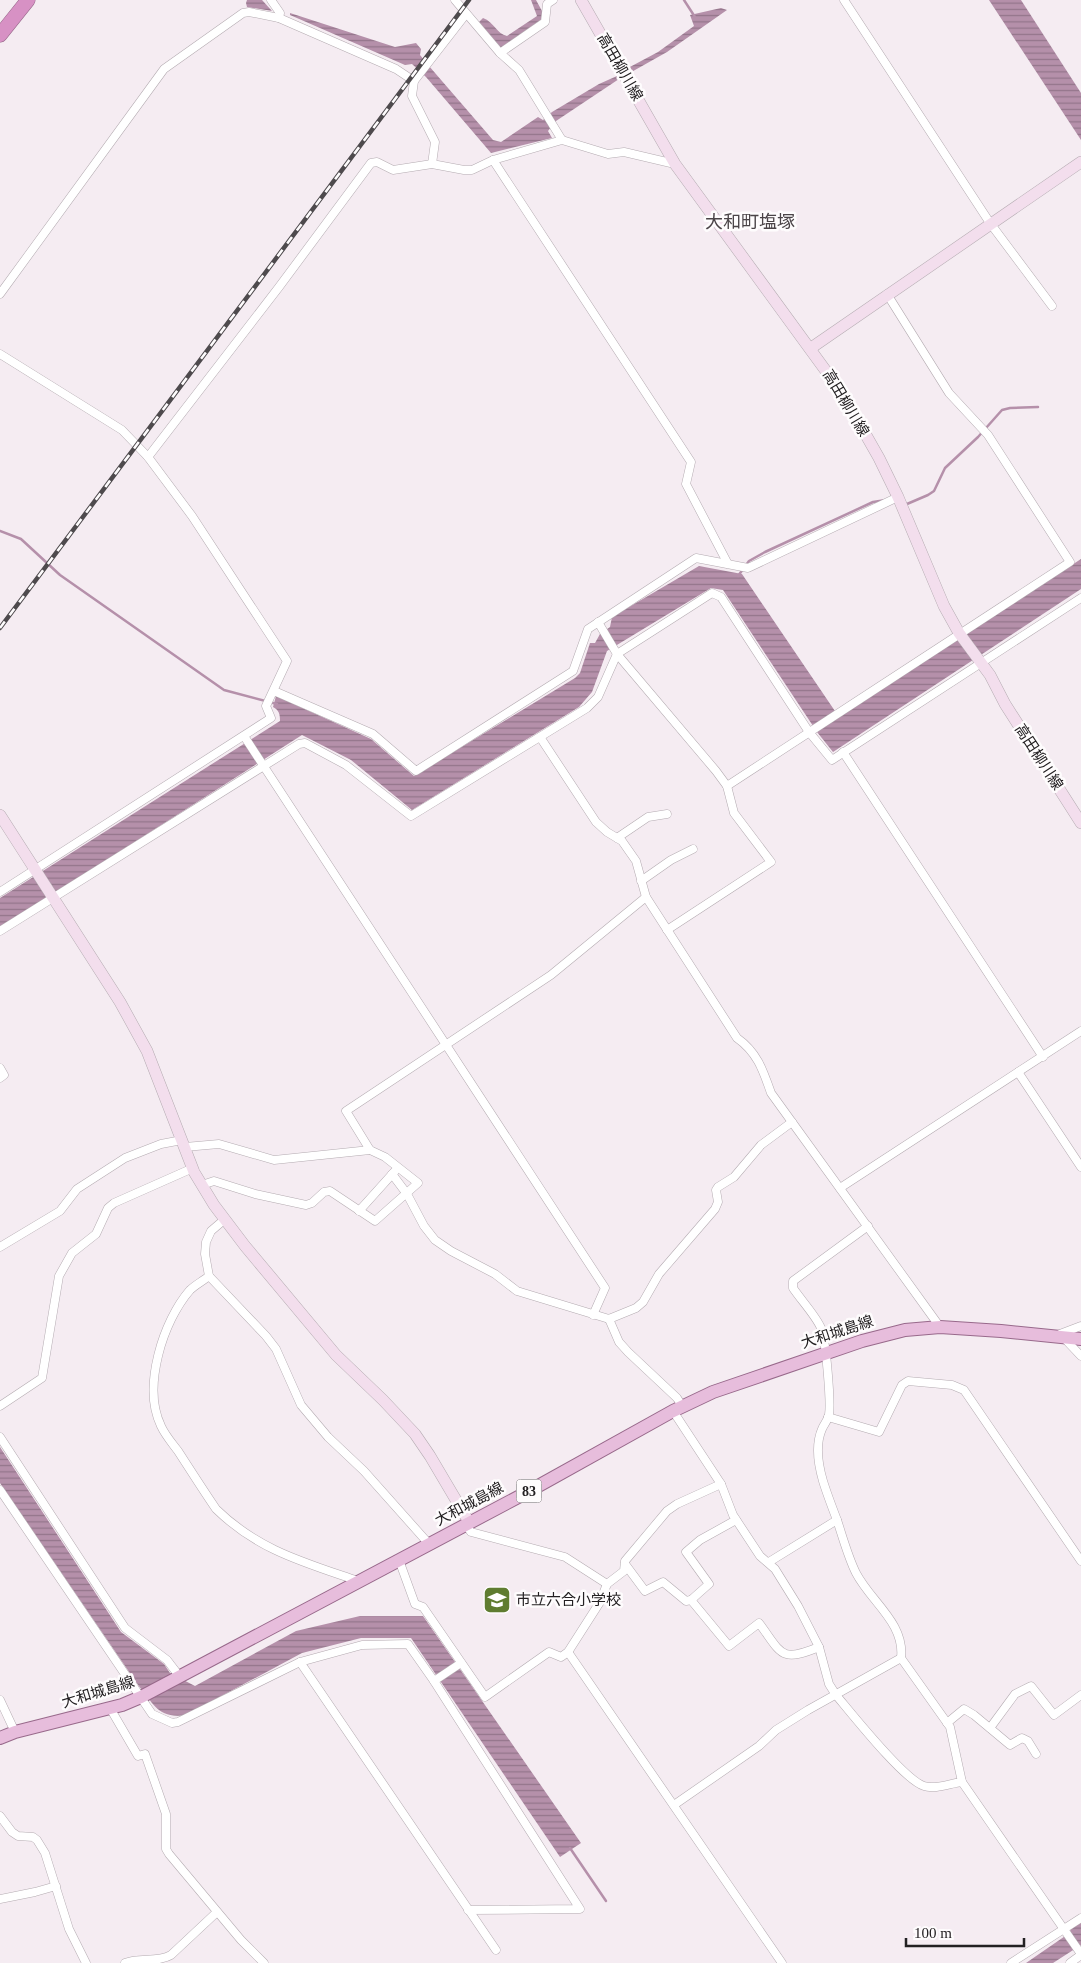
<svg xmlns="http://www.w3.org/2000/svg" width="1081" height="1963" font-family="'Times New Roman','Noto Sans JP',serif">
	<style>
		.water { fill: url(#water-rules) }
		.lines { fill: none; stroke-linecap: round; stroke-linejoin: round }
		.stream { stroke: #b590aa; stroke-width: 2.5 }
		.street-casing { stroke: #b4abb1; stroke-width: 9 }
		.secondary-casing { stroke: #b4abb1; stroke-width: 12 }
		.primary-casing { stroke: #98698b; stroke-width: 14 }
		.highway-casing { stroke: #98698b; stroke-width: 15 }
		.street { stroke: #fff; stroke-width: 8 }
		.secondary { stroke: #f3deed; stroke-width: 11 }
		.primary { stroke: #e7bddc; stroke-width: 12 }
		.highway { stroke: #d791c4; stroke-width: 14 }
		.rail-casing { stroke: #4e4a4d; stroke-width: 4.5 }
		.rail { stroke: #fefcfd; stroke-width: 2.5; stroke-dasharray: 8; stroke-linecap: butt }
		.labels { text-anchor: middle; stroke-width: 5; stroke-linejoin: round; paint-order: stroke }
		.shield { fill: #fefcfd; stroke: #656264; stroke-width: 1 }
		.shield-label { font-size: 14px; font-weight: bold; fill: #232022 }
		.street-label { font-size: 15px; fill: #232022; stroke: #fefcfd }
		.poi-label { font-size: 15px; fill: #232022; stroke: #fefcfd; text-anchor: start }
		.quarter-label { font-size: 18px; fill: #4b4448; stroke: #fefcfd }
	</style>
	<defs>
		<pattern id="water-rules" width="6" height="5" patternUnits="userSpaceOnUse" patternTransform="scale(1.25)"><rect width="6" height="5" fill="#b590aa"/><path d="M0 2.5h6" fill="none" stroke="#93758a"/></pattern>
	</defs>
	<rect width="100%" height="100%" fill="#f5ecf2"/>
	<!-- water -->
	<g class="water">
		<path d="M247,0H262L272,11L247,7L246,3Z"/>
		<path d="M531,0H536L542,11V19L501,48L479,22L483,18C494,22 497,34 507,36L537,16Z"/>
		<path d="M989,0H1021L1081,93V140Z"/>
		<path d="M721,8L727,10L667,52L619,79L556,121L548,131L552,138L491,153L426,77L412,64L405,65L290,15V13L395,47L416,43L421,49L420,55L429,66L493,140L501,142L538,117L543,120L552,112L599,84L617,76L628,68L658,52L694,26L690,15Z"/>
		<path d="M1081,559V589L833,752L817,732L723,590L711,588L607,651L592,692L579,707L412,810L351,760L302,735L0,928V898L280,721C280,714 279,710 273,707L276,696L371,739L414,776L575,678L580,673L590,643H595L600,634L610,627L612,617L699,566L742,574L839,717Z"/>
		<path d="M0,1447L121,1632L164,1664L170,1673L195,1686L296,1631L360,1616H423L581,1843L560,1857L411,1638H361L302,1653L186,1715C158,1719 154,1704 138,1685L0,1483Z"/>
		<path d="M1081,1922V1945L1053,1963H1026L1071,1932L1070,1930Z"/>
	</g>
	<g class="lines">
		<!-- stream -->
		<g class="stream">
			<path d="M684,0L695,17"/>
			<path d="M904,503L907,504L928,495L934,491L945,468L978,437L1002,410L1010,408L1038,407"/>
			<path d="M0,531L21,539L60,575L224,690L277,704"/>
			<path d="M738,576L749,561L765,552L873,502L886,500"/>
			<path d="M570,1848L606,1901"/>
		</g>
		<!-- street casing -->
		<g class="street-casing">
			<g id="street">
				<path d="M271,0L280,13L279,18"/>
				<path d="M455,0L500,53L519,70L562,140"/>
				<path d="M844,0L990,223L1052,306"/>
				<path d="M500,53L545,22L547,4L553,0"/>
				<path d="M493,160L691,462L686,484L728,564"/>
				<path d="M432,164L435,142L412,96L414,81L466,14"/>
				<path d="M0,294L164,69L243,13L249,12L279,18L396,69L414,81"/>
				<path d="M0,354L122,430L148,457L192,516L287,661L266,706L271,718L0,892"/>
				<path d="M148,457L279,287L371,163L377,162L393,170L432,164L464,170H472L493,160L562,140L608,154L624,152L675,164"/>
				<path d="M598,622L617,654L716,771L727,786L734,813L771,862L667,930"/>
				<path d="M274,691L373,734L416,771L573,671L588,629L696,558L748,568L898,497"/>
				<path d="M244,736L605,1288L593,1315"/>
				<path d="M540,737L596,822L607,832L622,841L636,861L646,897L737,1038C757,1052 763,1070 771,1093L940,1327"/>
				<path d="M843,752L1043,1057"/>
				<path d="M727,786L1070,562L988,435L949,393L887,294"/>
				<path d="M617,838L648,817L667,814"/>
				<path d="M641,881L671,860L693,849"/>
				<path d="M0,931L299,744L305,743L346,765L411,816L587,708L598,697L617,654L712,593L721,597L809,732L832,760L1081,598"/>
				<path d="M0,1068L4,1075L0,1078"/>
				<path d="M1018,1072L1081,1167"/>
				<path d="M185,1147L219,1144L274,1160L370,1150"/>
				<path d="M392,1174L407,1194L424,1226L435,1240L451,1251L495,1274L517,1291L609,1319L636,1308L643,1302L659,1274L715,1209L718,1202L716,1190L718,1187L734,1177L761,1145L792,1122"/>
				<path d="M202,1185L214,1181L255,1194L306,1205L312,1203L324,1192L330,1191L375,1221L418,1183L385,1157L370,1150L346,1111L551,975L646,897"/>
				<path d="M840,1188L1081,1031"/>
				<path d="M359,1211L395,1171"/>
				<path d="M225,1219L211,1231L206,1242L205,1254L209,1276L266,1336L276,1349L301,1405L328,1437L364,1471L429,1544"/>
				<path d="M868,1226L793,1281V1288C801,1300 816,1316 821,1328C826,1339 831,1403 829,1415C828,1420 824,1424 822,1429C815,1445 818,1464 823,1481C827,1494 832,1507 837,1520C843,1538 848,1557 856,1573C871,1602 905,1623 901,1658L950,1727L962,1782L1081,1954"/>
				<path d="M0,1247L60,1211L77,1189L125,1158L161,1144L182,1140"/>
				<path d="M209,1276C203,1281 195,1285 190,1290C163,1321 142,1387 161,1426C165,1435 172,1443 178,1451C191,1471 203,1490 216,1509C258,1550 303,1562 358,1581"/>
				<path d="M609,1319L619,1342L628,1352L677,1398L682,1406"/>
				<path d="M1060,1334L1081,1326"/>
				<path d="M1064,1338L1081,1356"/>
				<path d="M0,1406L42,1378L59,1276L72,1253L96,1234L108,1208L114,1203L193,1168"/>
				<path d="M673,1411L721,1484L733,1515L760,1556L775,1569L798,1606L819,1647L829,1684L836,1695C852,1714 904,1780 924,1786C935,1790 951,1783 962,1782"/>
				<path d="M828,1417L879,1432L902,1385L908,1381L952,1385L964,1390L1081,1561"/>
				<path d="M0,1437L125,1628L167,1660L180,1677"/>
				<path d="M0,1490L152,1714L172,1723L178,1722L300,1662L362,1645L408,1644L434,1681L580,1909L468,1910"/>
				<path d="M465,1524L471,1532L565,1557L607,1584"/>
				<path d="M399,1560L415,1604L423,1607L485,1697L549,1652L561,1657L568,1652L600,1602L607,1584L624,1571L625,1561L667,1511L677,1504L721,1484"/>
				<path d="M769,1562L837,1520"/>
				<path d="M625,1564L645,1591L663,1582L686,1601L691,1600L729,1646L759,1623C782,1654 780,1663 819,1647"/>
				<path d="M691,1600L709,1584L686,1552L700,1540L736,1520"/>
				<path d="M568,1652L782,1963"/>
				<path d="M300,1662L496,1950"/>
				<path d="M434,1681L461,1663"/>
				<path d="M0,1700L15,1732"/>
				<path d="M110,1708L138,1756L145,1754L166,1814V1849L169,1854L241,1940L264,1963"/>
				<path d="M947,1723L964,1709L974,1715L1010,1745L1022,1738L1028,1741L1036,1754"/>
				<path d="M990,1728L1015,1694L1031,1686L1054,1715L1081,1695"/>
				<path d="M674,1805L759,1746L776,1730L808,1710L901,1658"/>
				<path d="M0,1816L12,1832L18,1836L33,1837L37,1840L45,1853L69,1929L86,1963"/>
				<path d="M0,1899L35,1892L56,1886"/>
				<path d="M125,1963C140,1957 157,1963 171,1955L217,1912"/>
				<path d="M1011,1963L1081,1918"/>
				<path d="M1070,1963L1081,1955"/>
			</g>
		</g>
		<!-- secondary casing -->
		<g class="secondary-casing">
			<g id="secondary">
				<path d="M581,0L675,164L842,393L879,458L898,497L944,606L959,633L990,675L1005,704L1081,823"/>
				<path d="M811,348L1081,162"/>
				<path d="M0,815L120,1002L147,1051L194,1172L214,1205L245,1246L336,1355L383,1400L415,1434L430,1456L469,1522"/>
			</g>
		</g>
		<!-- primary casing -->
		<g class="primary-casing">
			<path id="primary" d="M0,1738L15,1732L122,1705L141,1697L522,1495L673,1411L713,1392L862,1341L905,1330L940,1327L1001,1331L1081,1339"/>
		</g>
		<!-- highway casing -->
		<g class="highway-casing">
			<path id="highway" d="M0,35L28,0"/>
		</g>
		<!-- street -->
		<use href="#street" class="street"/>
		<!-- secondary -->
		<use href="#secondary" class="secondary"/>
		<!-- primary -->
		<use href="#primary" class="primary"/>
		<!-- highway -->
		<use href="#highway" class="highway"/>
		<!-- rail casing -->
		<g class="rail-casing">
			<path id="rail" d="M0,628L469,0"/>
		</g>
		<!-- rail -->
		<use href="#rail" class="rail"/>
	</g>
	<!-- icons -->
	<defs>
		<g id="school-square" transform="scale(1.4375)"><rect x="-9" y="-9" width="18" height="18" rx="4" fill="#5f7c30" stroke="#fefcfd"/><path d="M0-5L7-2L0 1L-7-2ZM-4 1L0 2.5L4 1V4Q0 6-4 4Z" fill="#fff"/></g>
	</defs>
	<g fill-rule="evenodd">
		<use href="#school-square" x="497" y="1600"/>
	</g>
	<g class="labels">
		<!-- shield labels -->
		<rect class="shield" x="516.5" y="1479.5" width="25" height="23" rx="4"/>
		<g class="shield-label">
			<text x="529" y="1496">83</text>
		</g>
		<!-- street labels -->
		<g class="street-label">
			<text transform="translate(620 67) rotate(60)" y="5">高田柳川線</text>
			<text transform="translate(846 403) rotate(59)" y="5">高田柳川線</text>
			<text transform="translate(1039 757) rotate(57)" y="5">高田柳川線</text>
			<text transform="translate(837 1332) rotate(-18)" y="5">大和城島線</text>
			<text transform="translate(469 1504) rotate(-28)" y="5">大和城島線</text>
			<text transform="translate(98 1692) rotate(-17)" y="5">大和城島線</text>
		</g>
		<!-- poi labels -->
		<g class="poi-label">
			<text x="516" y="1605">市立六合小学校</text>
		</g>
		<!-- quarter labels -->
		<g class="quarter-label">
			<text x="750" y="228">大和町塩塚</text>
		</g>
	</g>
	<!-- scale -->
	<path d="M906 1938v8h118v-8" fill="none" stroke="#232022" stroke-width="2.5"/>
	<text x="914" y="1938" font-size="15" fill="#232022" stroke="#fefcfd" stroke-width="4" paint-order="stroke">100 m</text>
</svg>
